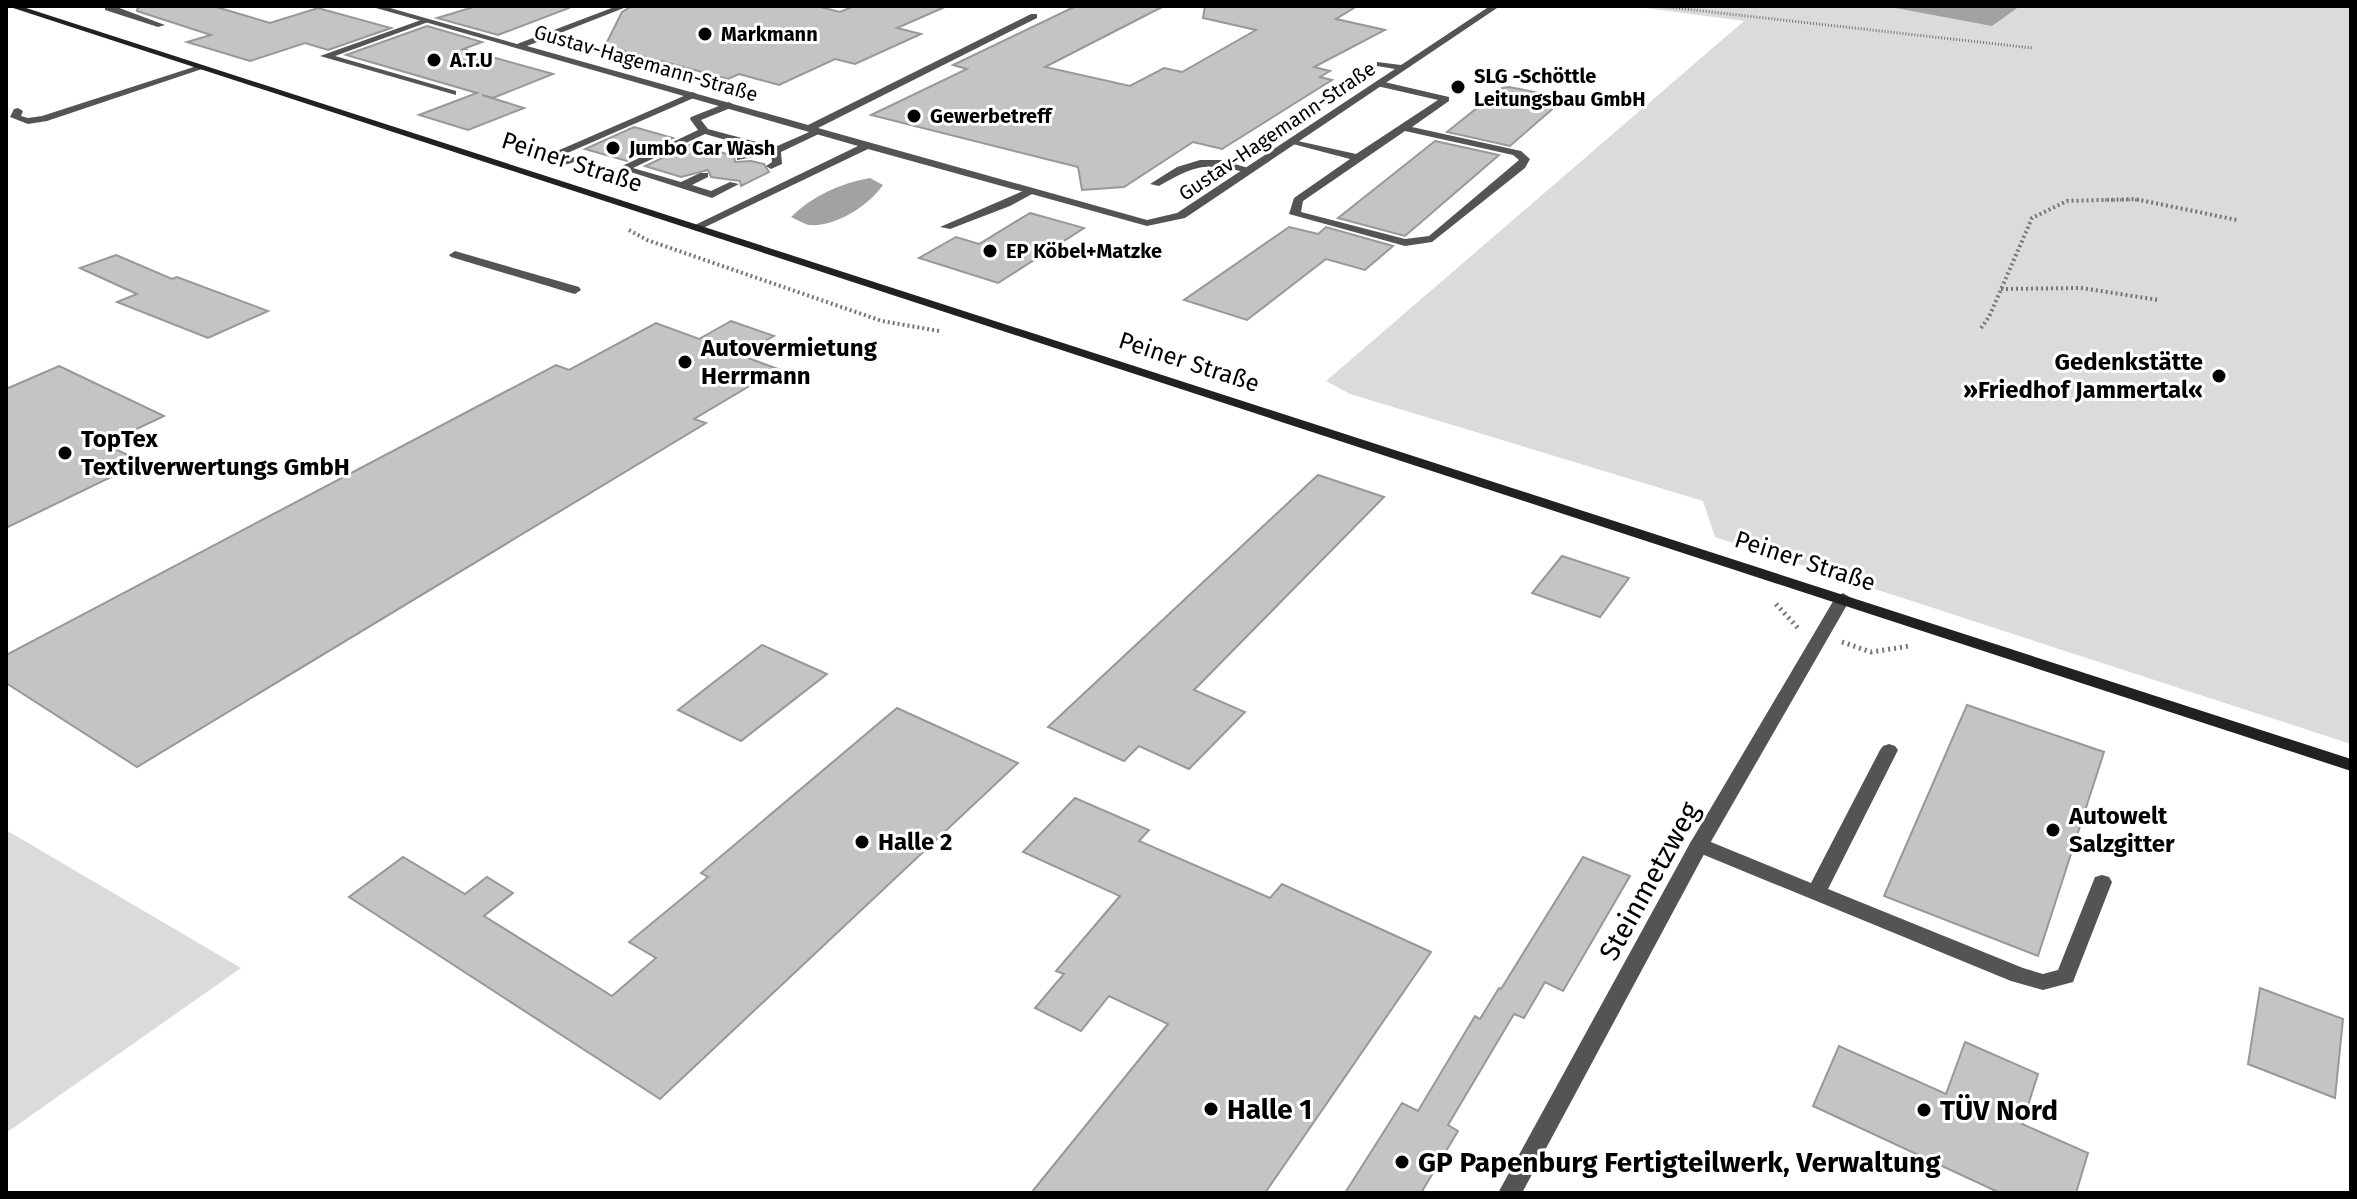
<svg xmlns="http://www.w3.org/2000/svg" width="2357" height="1199" font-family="'Fira Sans',sans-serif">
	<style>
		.green { fill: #dbdbdb }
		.water { fill: #a2a2a2 }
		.building { fill: #c4c4c4; stroke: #989898; stroke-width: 2 }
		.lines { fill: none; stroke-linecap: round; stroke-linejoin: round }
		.path-far2 { stroke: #767676; stroke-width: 3; stroke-dasharray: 1 2; stroke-linecap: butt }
		.path-far1 { stroke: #767676; stroke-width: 4; stroke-dasharray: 2 3; stroke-linecap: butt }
		.path { stroke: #767676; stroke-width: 5; stroke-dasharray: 2 4; stroke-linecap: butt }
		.service { fill: #545454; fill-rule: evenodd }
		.minor { fill: #545454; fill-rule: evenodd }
		.secondary { fill: #212121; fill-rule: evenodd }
		.poi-dot { fill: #000; stroke: #fff; stroke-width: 3 }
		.labels { text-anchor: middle; stroke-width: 6; stroke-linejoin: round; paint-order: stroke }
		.far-poi-label { font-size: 20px; font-weight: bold; fill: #000; stroke: #fff; text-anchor: start }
		.far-street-label { font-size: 20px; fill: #000; stroke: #fff }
		.street-label { font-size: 24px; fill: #000; stroke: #fff }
		.poi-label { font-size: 24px; font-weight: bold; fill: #000; stroke: #fff; text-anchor: start }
		.near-street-label { font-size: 28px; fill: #000; stroke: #fff }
		.near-poi-label { font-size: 28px; font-weight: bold; fill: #000; stroke: #fff; text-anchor: start }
	</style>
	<rect width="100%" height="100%" fill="#fff"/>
	<!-- green -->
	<g class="green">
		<path d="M1630,6H2351V744L1715,537L1703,501L1350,394L1326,381L1744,21Z"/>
		<path d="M6,830L241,968L6,1133Z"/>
	</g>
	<!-- water -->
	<g class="water">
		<path d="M1885,6H2020L1992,26Z"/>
		<path d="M870,178L883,185C868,206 836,227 809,225C804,224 796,219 791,217C812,196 841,183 870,178Z"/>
	</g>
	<!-- building -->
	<g class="building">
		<path d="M138,6H213L270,23L318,8L391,28L328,50L305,43L250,61L187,42L211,35L137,11Z"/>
		<path d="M477,6H568L569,8L498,35L437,18Z"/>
		<path d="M632,6H816L840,12L854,6H947L897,28L921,34L855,64L835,59L779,85L739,74L728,79L605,46L622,12Z"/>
		<path d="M1076,6H1164L1045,67L1130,86L1164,68L1182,72L1256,30L1203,18L1205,6H1357L1336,19L1385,30L1314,67L1330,71L1320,77L1332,80L1222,149L1193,142L1124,187L1082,190L1078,167L871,115L967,69L953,65Z"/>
		<path d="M427,26L482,42L463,49L553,74L493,98L482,95L524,108L468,130L419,115L477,93L346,55Z"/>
		<path d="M1509,87L1565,98L1510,146L1447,132L1502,88Z"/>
		<path d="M634,127L673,138L627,161L585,149Z"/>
		<path d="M1435,141L1499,155L1405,236L1338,218Z"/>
		<path d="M692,144L734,156L735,162L751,161L764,164L769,172L741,186L740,181L711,177L708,170L681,177L645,166Z"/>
		<path d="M1030,213L1084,228L998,283L919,258L956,237L979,244Z"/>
		<path d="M1289,227L1318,234L1326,227L1393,246L1365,270L1326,259L1247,320L1184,300Z"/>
		<path d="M116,255L172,279L177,277L268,311L208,338L117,302L137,294L80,268Z"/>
		<path d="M731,321L774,336L740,355L778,369L694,419L706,423L137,767L6,683V655L556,365L569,370L656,323L699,339Z"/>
		<path d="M59,366L164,416L105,444L142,462L6,528V389Z"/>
		<path d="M1318,475L1384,497L1194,690L1245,712L1189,769L1139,746L1124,761L1048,727Z"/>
		<path d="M1562,556L1629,578L1600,617L1532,593Z"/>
		<path d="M762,645L827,674L741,741L678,710Z"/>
		<path d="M1967,705L2104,752L2038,956L1884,896Z"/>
		<path d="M897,708L1018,763L660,1099L349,897L403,857L465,894L487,877L513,893L484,916L612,996L656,958L629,942L708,877L701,873Z"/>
		<path d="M1075,798L1149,830L1139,841L1270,898L1282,884L1431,952L1265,1193H1031L1168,1024L1109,996L1081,1031L1035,1008L1064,974L1056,971L1120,896L1023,852Z"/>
		<path d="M1583,857L1630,876L1563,991L1545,982L1524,1018L1514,1014L1448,1125L1458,1131L1421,1193H1345L1402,1103L1418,1111L1475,1016L1480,1019L1499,988L1501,989Z"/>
		<path d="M2260,988L2343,1019L2335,1098L2248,1064Z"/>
		<path d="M1965,1042L2038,1074L2022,1124L2088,1153L2076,1193H2000L1813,1106L1839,1046L1946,1094Z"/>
	</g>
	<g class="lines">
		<!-- path-far2 -->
		<g class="path-far2">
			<path d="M1658,6L2032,48"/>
			<path d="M2105,200H2139"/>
		</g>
		<!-- path-far1 -->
		<g class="path-far1">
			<path d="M629,230L647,240L882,321L939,331"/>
			<path d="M2001,289L2081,288L2159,300"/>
			<path d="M1981,328L1989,317L2032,218L2067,201L2135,199L2237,220"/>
		</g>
		<!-- path -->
		<g class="path">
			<path d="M1776,604L1798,628"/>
			<path d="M1842,642L1871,652L1910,646"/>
		</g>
		<!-- service -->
		<g class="service">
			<path d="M105,6H114L165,25L158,27L105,10Z"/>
			<path d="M424,19L431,21L335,56L456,91V95L320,56Z"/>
			<path d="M200,65L208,67L47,121L28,124L10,117L14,109L18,108L23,111L21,116L28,118L42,116Z"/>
			<path d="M1380,81L1449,97V101L1412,127L1521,151L1530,159L1525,168L1432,242L1405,246L1289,214L1294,198L1350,159L1289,143V139L1356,154L1438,100L1377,86V82ZM1405,131L1513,155L1519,160L1429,236L1405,239L1301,212L1303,201Z"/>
			<path d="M693,92L698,95L696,97L556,158L562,159L576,157V161C563,167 552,166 541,158Z"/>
			<path d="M729,102L734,105L733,107L701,120L708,129L775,147L816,129L825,131L781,152L782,164L771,169L766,166L772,162L771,154L737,160V156L761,150L705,134L633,168L681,182L700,173H708V177L692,185L711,191L730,182L739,184L712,198L618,168L698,130L690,119L691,117Z"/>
			<path d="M1200,160H1221L1255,170L1250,173C1206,163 1198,163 1159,186L1150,184L1177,167Z"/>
			<path d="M1030,188L1034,189V193L1010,206L950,229L940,227Z"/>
			<path d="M455,251L579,287L581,290L575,294L571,293L451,257L449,255Z"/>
			<path d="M1889,744L1895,746L1898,750L1828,889L2023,968L2043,974L2058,970L2095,877L2102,875L2109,877L2112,882L2073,982L2043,990L2011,981L1692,850L1689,845L1692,840H1706L1811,883L1880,750L1883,746Z"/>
		</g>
		<!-- minor -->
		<g class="minor">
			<path d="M369,6H383L517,44L617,6H629L527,46L808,125L1031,14H1037V18L818,128L1147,220L1177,213L1395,69L1377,66V62L1401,65L1490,6H1500L1185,218L1147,226L868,149L697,231L691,228L693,226L858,146Z"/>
			<path d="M1843,593L1851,598L1709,845L1522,1193H1498L1689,845L1835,598Z"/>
		</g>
		<!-- secondary -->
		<path class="secondary" d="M7,6H20L2351,759V771Z"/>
	</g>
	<!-- markers -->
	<g class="poi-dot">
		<circle cx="705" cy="34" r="8"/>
		<circle cx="434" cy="60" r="8"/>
		<circle cx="1458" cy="87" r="8"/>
		<circle cx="914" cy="116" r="8"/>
		<circle cx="613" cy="148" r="8"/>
		<circle cx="990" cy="251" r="8"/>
		<circle cx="685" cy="362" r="8"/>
		<circle cx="2219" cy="376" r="8"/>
		<circle cx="65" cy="453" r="8"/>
		<circle cx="2053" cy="830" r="8"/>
		<circle cx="862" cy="842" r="8"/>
		<circle cx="1211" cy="1109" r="8"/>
		<circle cx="1924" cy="1110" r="8"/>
		<circle cx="1402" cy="1162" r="8"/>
	</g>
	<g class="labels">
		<!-- far-poi labels -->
		<g class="far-poi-label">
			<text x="721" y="41">Markmann</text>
			<text x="450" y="67">A.T.U</text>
			<text x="1474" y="83">SLG -Schöttle<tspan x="1474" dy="23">Leitungsbau GmbH</tspan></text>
			<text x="930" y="123">Gewerbetreff</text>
			<text x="629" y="155">Jumbo Car Wash</text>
			<text x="1006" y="258">EP Köbel+Matzke</text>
		</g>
		<!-- far-street labels -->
		<g class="far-street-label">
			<text transform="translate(646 63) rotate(16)" y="7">Gustav-Hagemann-Straße</text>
			<text transform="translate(1277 131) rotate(-34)" y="7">Gustav-Hagemann-Straße</text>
		</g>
		<!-- street labels -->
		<g class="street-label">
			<text transform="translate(572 162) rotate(18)" y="8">Peiner Straße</text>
			<text transform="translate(1189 362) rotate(18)" y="8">Peiner Straße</text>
			<text transform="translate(1805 561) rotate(18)" y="8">Peiner Straße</text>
		</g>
		<!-- poi labels -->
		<g class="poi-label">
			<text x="701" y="356">Autovermietung<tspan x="701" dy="28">Herrmann</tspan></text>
			<text x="2203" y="370" text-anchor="end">Gedenkstätte<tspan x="2203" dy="28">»Friedhof Jammertal«</tspan></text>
			<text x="81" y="447">TopTex<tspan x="81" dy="28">Textilverwertungs GmbH</tspan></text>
			<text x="2069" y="824">Autowelt<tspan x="2069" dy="28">Salzgitter</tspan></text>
			<text x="878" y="850">Halle 2</text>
		</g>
		<!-- near-street labels -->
		<g class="near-street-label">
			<text transform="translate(1649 881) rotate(-61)" y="10">Steinmetzweg</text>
		</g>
		<!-- near-poi labels -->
		<g class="near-poi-label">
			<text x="1227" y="1119">Halle 1</text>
			<text x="1940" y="1120">TÜV Nord</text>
			<text x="1418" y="1172">GP Papenburg Fertigteilwerk, Verwaltung</text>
		</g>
	</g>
	<!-- border -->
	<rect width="2357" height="1199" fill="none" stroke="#000000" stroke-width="16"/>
</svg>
